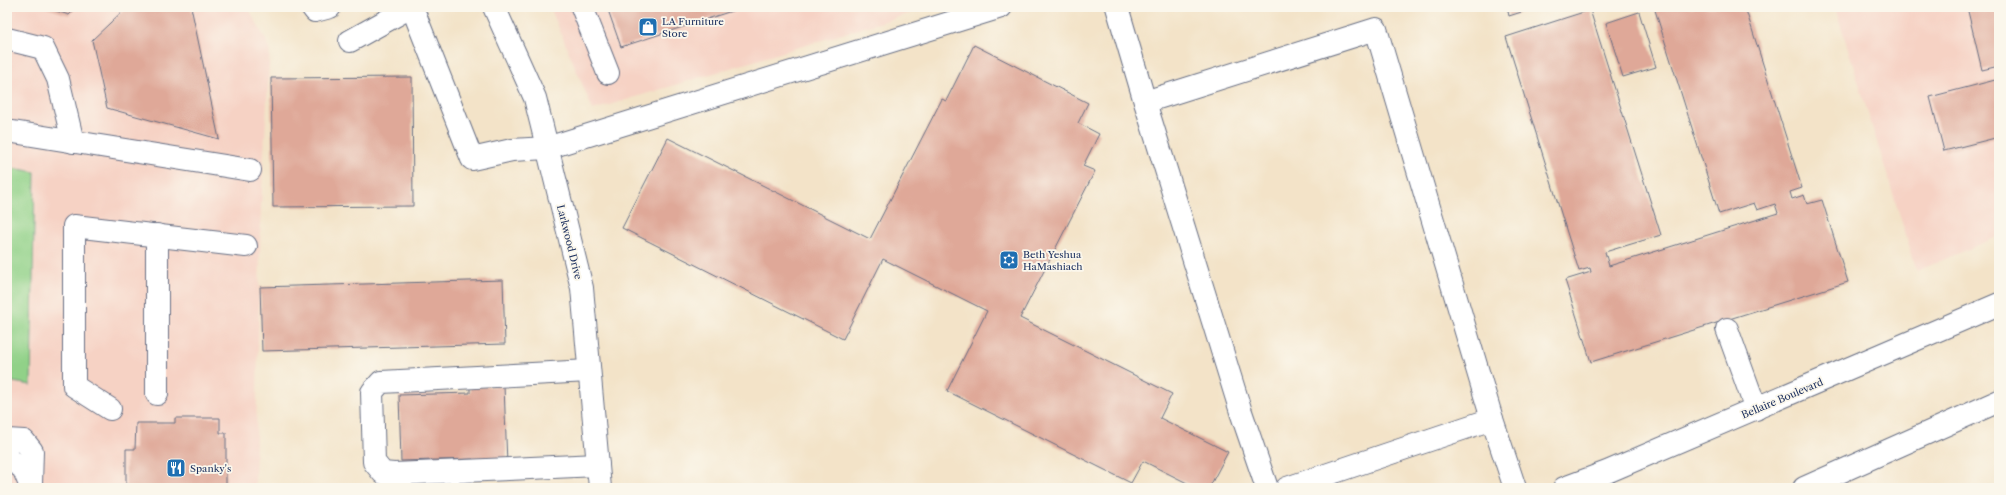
<svg xmlns="http://www.w3.org/2000/svg" width="2006" height="495" font-family="'Libre Caslon Text',serif">
	<style>
		.built { fill: #f6d2c4 }
		.green { fill: #91d188; stroke: #568073 }
		.building { fill: #dfa898 }
		.lines { fill: none; stroke-linecap: round; stroke-linejoin: round }
		.minor-casing { stroke: #676e83; stroke-width: 24 }
		.major-casing { stroke: #676e83; stroke-width: 24 }
		.minor { stroke: #fff; stroke-width: 22 }
		.major { stroke: #fff; stroke-width: 22 }
		.labels { text-anchor: middle; stroke-width: 3.5; stroke-linejoin: round; paint-order: stroke }
		.poi-label { font-size: 10px; fill: #1b2f5e; stroke: #fbf7ec; text-anchor: start }
		.street-label { font-size: 10px; fill: #1b2f5e; stroke: #fbf7ec }
	</style>
	<rect width="100%" height="100%" fill="#fbf7ec"/>
	<filter id="ink" filterUnits="userSpaceOnUse"><feTurbulence type="fractalNoise" baseFrequency=".025" numOctaves="2"/><feDisplacementMap in="SourceGraphic" scale="8" xChannelSelector="R" yChannelSelector="G"/><feConvolveMatrix kernelMatrix="1 2 1 2 8 2 1 2 1" color-interpolation-filters="sRGB"/></filter>
	<filter id="wash" filterUnits="userSpaceOnUse"><feTurbulence type="fractalNoise" baseFrequency=".012" numOctaves="4" result="noise"/><feDisplacementMap in="SourceGraphic" scale="16" xChannelSelector="R" yChannelSelector="G"/><feGaussianBlur stdDeviation="0.9" result="paint"/><feColorMatrix in="noise" values="0 0 0 0 0 0 0 0 0 0 0 0 0 0 0 0 0 1.4 0 .05"/><feComposite in="paint" operator="in"/></filter>
	<g filter="url(#wash)">
		<rect width="100%" height="100%" fill="#f3e3c8"/>
		<!-- built -->
		<g class="built">
			<path d="M7,7H248L270,48L261,206L255,488H7V381L31,385L34,172L7,167Z"/>
			<path d="M550,7H931L593,110Z"/>
			<path d="M1835,7H1999V236L1917,271Z"/>
		</g>
		<!-- green -->
		<path class="green" d="M7,167L35,172L31,385L7,381Z"/>
		<g id="blocks">
			<!-- building -->
			<g class="building">
				<path d="M44,7H77L69,15Z"/>
				<path d="M127,7H191L219,139L107,108L92,40Z"/>
				<path d="M607,7H744L621,47Z"/>
				<path d="M1507,7H1537L1509,16Z"/>
				<path d="M1654,7H1745L1802,188L1790,192L1792,199L1804,195L1807,204L1822,200L1848,282L1591,362L1565,280L1591,272L1590,268L1579,271L1506,37L1590,10L1661,235L1605,252L1609,266L1778,213L1775,204L1757,210L1754,203L1719,214Z"/>
				<path d="M1967,7H1999V66L1982,70Z"/>
				<path d="M1639,12L1656,67L1623,77L1606,23Z"/>
				<path d="M974,45L1088,103L1078,123L1099,134L1083,166L1095,171L1020,318L1172,394L1160,418L1228,452L1209,488H1197L1143,461L1131,483L947,391L987,311L883,259L843,339L622,228L668,138L870,239L942,99L946,101Z"/>
				<path d="M412,77L413,206L273,207L271,78Z"/>
				<path d="M1999,79V137L1944,151L1930,97Z"/>
				<path d="M503,280L505,344L262,351L260,287Z"/>
				<path d="M504,386L507,464L473,465V459L401,461L399,395L470,393V387Z"/>
				<path d="M175,418H220V433H226V488H126V449H135L136,423H175Z"/>
			</g>
		</g>
	</g>
	<g filter="url(#ink)">
		<use href="#blocks" fill-opacity="0" stroke="#676e83" stroke-width="1"/>
		<g class="lines">
			<!-- minor casing -->
			<g class="minor-casing">
				<g id="minor">
					<path d="M312,7L315,11L330,7"/>
					<path d="M412,7L472,159L512,150L547,148L1001,7"/>
					<path d="M494,7L535,98L582,288L600,488"/>
					<path d="M582,7L608,73"/>
					<path d="M1117,7L1145,102L1241,412L1267,488"/>
					<path d="M7,39L43,48L58,79L73,142"/>
					<path d="M350,41L411,7"/>
					<path d="M1145,102L1376,29L1492,419L1515,488"/>
					<path d="M7,131L250,170"/>
					<path d="M157,235V394"/>
					<path d="M1727,329L1756,409"/>
					<path d="M589,371L381,382L372,392L374,462L383,473L394,474L598,465"/>
					<path d="M110,409L74,386V226L246,246"/>
					<path d="M7,440L24,441L32,451L31,484"/>
					<path d="M7,458L23,468L31,487"/>
					<path d="M1287,488L1492,419"/>
				</g>
			</g>
			<!-- major casing -->
			<g class="major-casing">
				<g id="major">
					<path d="M1564,488L1607,472L1999,304"/>
					<path d="M1804,488L1999,401"/>
				</g>
			</g>
			<!-- minor -->
			<use href="#minor" class="minor"/>
			<!-- major -->
			<use href="#major" class="major"/>
		</g>
	</g>
	<!-- icons -->
	<defs>
		<g id="shop-square" transform="scale(1)"><rect x="-9" y="-9" width="18" height="18" rx="4" fill="#1f6fb2" stroke="#fbf7ec"/><path d="M-5-2.5h2.3a2.7 3.5 0 0 1 5.4 0H5L5.5 6h-11ZM-1.5-2.5h3a1.5 2.3 0 0 0-3 0Z" fill="#fff"/></g>
		<g id="synagogue-square" transform="scale(1)"><rect x="-9" y="-9" width="18" height="18" rx="4" fill="#1f6fb2" stroke="#fbf7ec"/><path d="M0-6.5L5.6 3.2H-5.6ZM0 6.5L5.6-3.2H-5.6Z" fill="#fff"/></g>
		<g id="restaurant-square" transform="scale(1)"><rect x="-9" y="-9" width="18" height="18" rx="4" fill="#1f6fb2" stroke="#fbf7ec"/><path d="M-5-6h1v4h1v-4h1v4h1v-4h1v5L-1.5 .5V6h-2V.5L-5-1ZM5-6V6H3V1.5H1.5Q1.5-4 5-6Z" fill="#fff"/></g>
	</defs>
	<g fill-rule="evenodd">
		<use href="#shop-square" x="648" y="27"/>
		<use href="#synagogue-square" x="1009" y="260"/>
		<use href="#restaurant-square" x="176" y="468"/>
	</g>
	<g class="labels">
		<!-- poi labels -->
		<g class="poi-label">
			<text x="662" y="25">LA Furniture<tspan x="662" dy="12">Store</tspan></text>
			<text x="1023" y="258">Beth Yeshua<tspan x="1023" dy="12">HaMashiach</tspan></text>
			<text x="190" y="472">Spanky's</text>
		</g>
		<!-- street labels -->
		<g class="street-label">
			<text transform="translate(570 242) rotate(76)" y="4">Larkwood Drive</text>
			<text transform="translate(1782 398) rotate(-23)" y="4">Bellaire Boulevard</text>
		</g>
	</g>
	<!-- margin -->
	<rect width="2006" height="495" fill="none" stroke="#fbf7ec" stroke-width="24"/>
</svg>
